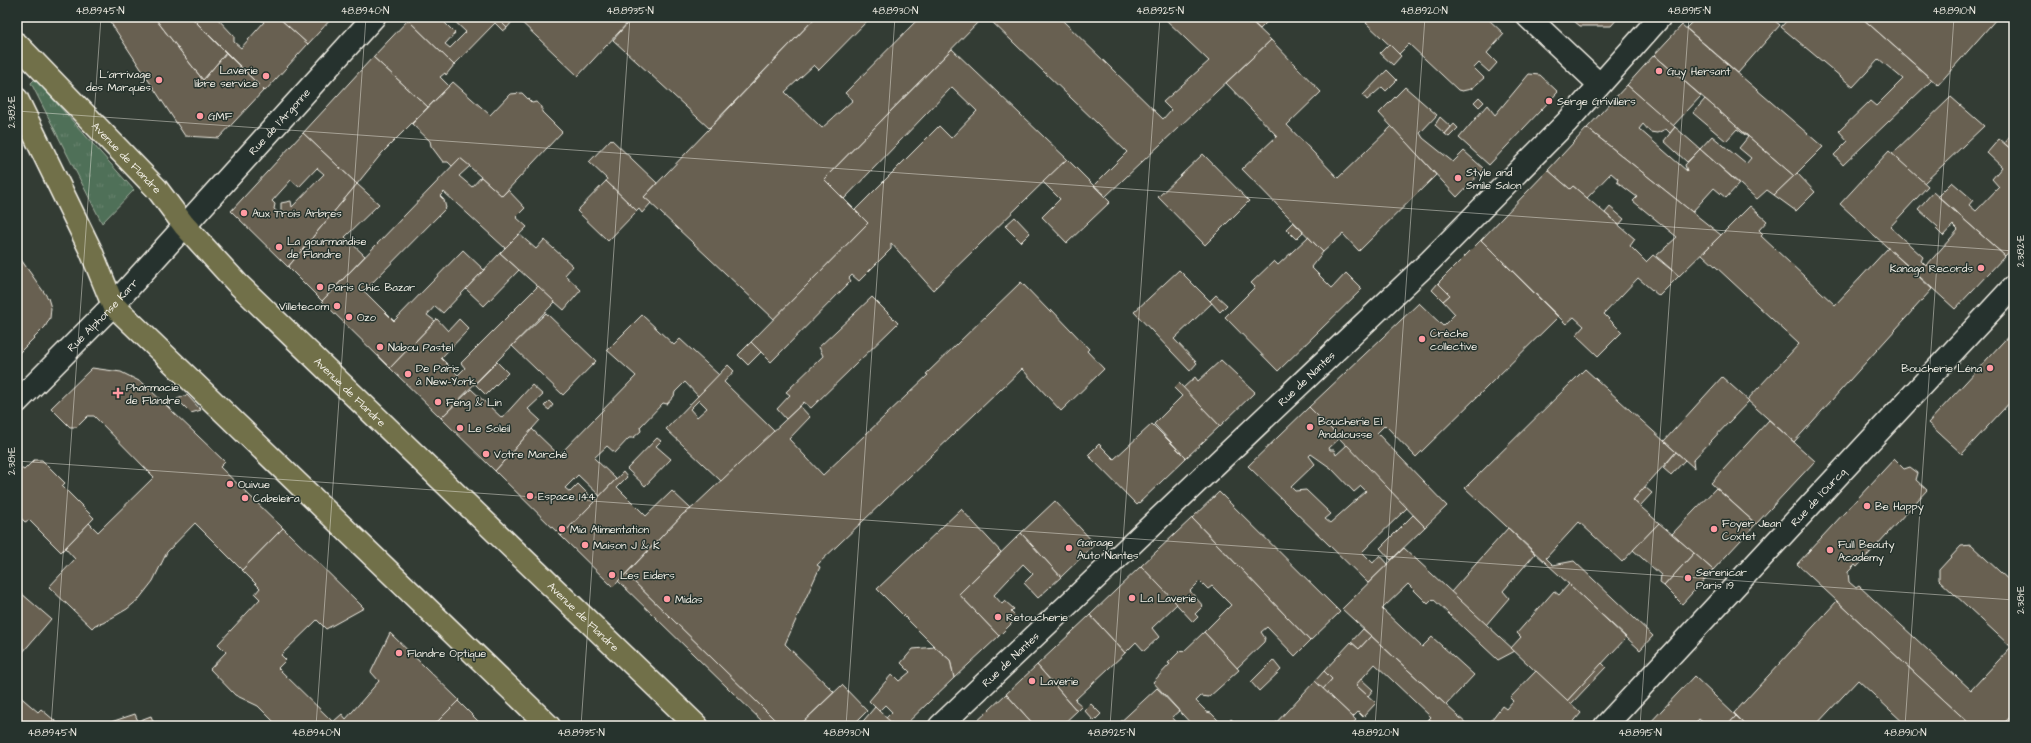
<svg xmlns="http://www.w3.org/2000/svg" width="2031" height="743" font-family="'Architects Daughter',sans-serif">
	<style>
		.grass { fill: url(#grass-tufts); stroke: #a2b0a0 }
		.building { fill: #686051; stroke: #f4f1e8; fill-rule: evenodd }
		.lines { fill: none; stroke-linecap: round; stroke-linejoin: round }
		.minor-casing { stroke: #f4f1e8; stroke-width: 25 }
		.primary-casing { stroke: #f4f1e8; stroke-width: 25 }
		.minor { stroke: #26332d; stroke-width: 22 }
		.primary { stroke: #71704a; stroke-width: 22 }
		.ticks { fill: none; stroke: #f4f1e8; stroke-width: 1; stroke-opacity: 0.45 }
		.poi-dot { fill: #ff9aa2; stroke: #26332d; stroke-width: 1.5 }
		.labels { text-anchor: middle; stroke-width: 3; stroke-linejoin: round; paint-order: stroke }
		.poi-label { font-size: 11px; fill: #f4f1e8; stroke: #26332d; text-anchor: start }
		.street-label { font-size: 11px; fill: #f4f1e8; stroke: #26332d }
		.neatline { fill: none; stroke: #f4f1e8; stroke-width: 1.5 }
		.ticks-label { font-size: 10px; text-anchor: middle; fill: #f4f1e8 }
	</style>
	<defs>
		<pattern id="grass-tufts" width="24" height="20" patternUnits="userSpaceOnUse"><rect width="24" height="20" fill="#506f58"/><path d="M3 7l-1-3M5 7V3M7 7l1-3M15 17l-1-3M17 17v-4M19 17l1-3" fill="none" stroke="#6a8470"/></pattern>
	</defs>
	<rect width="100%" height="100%" fill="#333c34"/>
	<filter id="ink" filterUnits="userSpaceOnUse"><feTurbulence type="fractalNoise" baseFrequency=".025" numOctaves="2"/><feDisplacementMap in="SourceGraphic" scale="8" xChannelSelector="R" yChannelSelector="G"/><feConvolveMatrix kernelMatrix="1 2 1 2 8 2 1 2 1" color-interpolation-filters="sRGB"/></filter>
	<g filter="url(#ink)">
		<!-- grass -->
		<path class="grass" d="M35,79L134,190L102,223L31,83Z"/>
		<!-- building -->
		<g class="building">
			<path d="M107,17H154L203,80L226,53L264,90L219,138L185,136Z"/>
			<path d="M154,17H191L226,53L203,80Z"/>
			<path d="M191,17H216L234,36V42L241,48L264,22L258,17H251H278L308,44L265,91Z"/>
			<path d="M278,17H333L308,44Z"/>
			<path d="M411,17H496L507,28L503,31L495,23L454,65L408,20ZM450,17L466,32L450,48L445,44L455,33L445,23Z"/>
			<path d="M496,17H633L578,76L516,17L507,28Z"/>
			<path d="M633,17H816L709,128L613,40Z"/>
			<path d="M816,17H871L819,70L814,65L785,92L822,128L853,100L845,93L920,17H983L824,179L868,223L774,319L644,197Z"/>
			<path d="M987,17H1059L1163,119L1171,110L1163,102L1209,61L1163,17H1247L1271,40L1106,196L1094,185L1127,152Z"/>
			<path d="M1247,17H1272L1260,29Z"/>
			<path d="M1371,17H1486L1504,34L1487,53L1497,63L1489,72L1479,63L1474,68L1484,78L1471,89L1462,91L1458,90L1409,44L1399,54L1366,23Z"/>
			<path d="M1569,17H1619L1611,26H1580Z"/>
			<path d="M1697,17H1770L1780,25L1738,73L1686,28Z"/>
			<path d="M1790,17H1861L1932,80L1843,165L1834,155L1848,141L1839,131L1870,101L1876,106L1903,79L1879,59L1853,87L1781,27Z"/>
			<path d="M1861,17H1998L1938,85Z"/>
			<path d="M408,20L454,65L446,75L445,73L440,77L449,86L428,107L373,57Z"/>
			<path d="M1682,25L1823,147L1794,176L1654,55Z"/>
			<path d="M1271,40L1321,92L1287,125L1338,178L1392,126L1436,175L1359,251L1343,234L1323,252L1242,169L1277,136L1226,83Z"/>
			<path d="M1389,44L1401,56L1393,65L1380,53Z"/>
			<path d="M952,49L1067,159L933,290L891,243V249L859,281L852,275L849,278L851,281L771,362L751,342L868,223L855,210L939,126L951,138L977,111L952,87L844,199L824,179Z"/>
			<path d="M1654,55L1701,96L1673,126L1627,85Z"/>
			<path d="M373,57L428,107L382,153L357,184L303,133Z"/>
			<path d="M1387,70L1397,80L1386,91L1382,87L1367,100L1363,95Z"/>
			<path d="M1529,74L1540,75L1558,92L1489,165L1459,138L1487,105L1495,115Z"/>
			<path d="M453,82L490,115L510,94L522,93L532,103L536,102L542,107V112L562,132L502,196L460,158L452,166L448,162H443L431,146L430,141L412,124Z"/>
			<path d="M1627,85L1675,127L1670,133L1666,129L1657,133L1650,132L1643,124L1639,129L1687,171L1685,165L1700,149L1739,184L1726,198L1714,188L1692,212L1587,128Z"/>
			<path d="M1405,87L1437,115L1420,133L1423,138L1453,162L1464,151L1484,169L1457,197L1379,113Z"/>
			<path d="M1479,97L1484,102L1479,107L1474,102Z"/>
			<path d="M1951,97L1984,126L1924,183L1892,154Z"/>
			<path d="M1705,99L1794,176L1774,195L1767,190L1757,199L1700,149L1712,136L1746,164L1751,158L1739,148L1748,137L1737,129L1726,141L1693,113Z"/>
			<path d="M1440,117L1451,127L1445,134L1435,125Z"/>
			<path d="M1454,124L1458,128L1449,137L1445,134Z"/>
			<path d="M1675,127L1700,149L1687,162L1664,141Z"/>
			<path d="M1587,128L1721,235L1679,276L1656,256L1677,237L1633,201L1637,197L1617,182L1618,179L1611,173L1587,198L1573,186L1570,189L1548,170Z"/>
			<path d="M2014,131V152L2004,143Z"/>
			<path d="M303,133L357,184L288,267L231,211ZM317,168L324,174L292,207L291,201L281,203V215L274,209L275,204L272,201L291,180L299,187Z"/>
			<path d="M611,139L657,183L644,197L651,203L642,213L639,209L637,211L606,181L607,179L589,162Z"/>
			<path d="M1999,139L2014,152V246L2005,256L1938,196L1952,182L1973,200L1969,205L1976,211L1999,187L1992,179L2002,167L1987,153Z"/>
			<path d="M1889,151L1928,186L1890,227L1923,257L1921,261L1926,266L1958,230L1953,225L1943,236L1936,229L1938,227L1918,209L1933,192L2005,256L1955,309L1840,204Z"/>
			<path d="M1203,154L1249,201L1205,245L1158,197Z"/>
			<path d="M460,158L470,166L459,176L472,187L481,177L502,196L508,190L525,208L516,217L527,227L505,248L444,192L440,196L444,200L446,208L364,291L394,321L463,250L484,270L443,313L435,306L427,315L435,321L390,368L322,301Z"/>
			<path d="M1067,159L1110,202L1067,243L1042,217L1060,199L1043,182Z"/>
			<path d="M1548,170L1570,189L1573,186L1635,239L1630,246L1646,262L1653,255L1679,276L1659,296L1638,278L1604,314L1622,332L1598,356L1576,335L1584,326L1574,317L1566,324L1481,240Z"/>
			<path d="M1797,173L1815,192L1796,211L1774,195Z"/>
			<path d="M606,181L637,211L608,241L577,211Z"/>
			<path d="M357,184L379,204L345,237L365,256L322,301L288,267Z"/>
			<path d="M1750,206L1767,221L1759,230L1763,234L1761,236L1835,305L1888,248L1932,289L1794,442L1747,400L1799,344L1702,254Z"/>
			<path d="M1610,207L1624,219L1619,225L1605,213Z"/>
			<path d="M1015,217L1030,233L1021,242L1005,226Z"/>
			<path d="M1293,222L1303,232L1296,239L1286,229Z"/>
			<path d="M519,234L536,249L544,240L573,266L565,275L581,290L564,310L500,253Z"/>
			<path d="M1308,237L1323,252L1311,267L1332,288L1346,273L1362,289L1278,371L1225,317L1255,287L1251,283L1274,261L1278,265Z"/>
			<path d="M1481,240L1558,317L1416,457L1385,425L1377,433L1447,506L1425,527L1309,407L1419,303L1443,326L1455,314L1443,301L1450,295L1438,283Z"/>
			<path d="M500,253L519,270L484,306L466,289Z"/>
			<path d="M17,254L48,298L51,308L50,318L45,327L17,355Z"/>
			<path d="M1179,270L1212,303L1174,339L1197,363L1190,371L1134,312Z"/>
			<path d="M1021,282L1050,312L1052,310L1089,349L1087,351L1104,369L1061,411L1022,369L817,565L820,567L785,644L834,692L799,726H781L626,574L683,514L693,507L800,406L810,417L789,439L823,475L928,375L926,374Z"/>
			<path d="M1438,283L1450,295L1443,301L1432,290Z"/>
			<path d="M538,286L555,302L441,418L390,368L437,319L448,331L459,319L469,329L441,358L458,375L465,368L461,363Z"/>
			<path d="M1216,295L1227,305L1220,312L1210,301Z"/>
			<path d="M872,297L898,323L811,408L804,402L786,419L777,409L790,395L786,392L823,356L819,347Z"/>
			<path d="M546,313L596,361L563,395L512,346Z"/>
			<path d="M642,315L674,345L680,339L719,375L698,396L685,382L675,392L674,396L667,404L663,403L640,427L641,431L633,438H629L615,453L607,446L594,458L616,479L600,496L578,475L565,488L570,492L578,484L595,501L561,536L495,471L532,429L559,455L636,376L607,350Z"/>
			<path d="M2014,330V398L1962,454L1928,423Z"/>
			<path d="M751,342L761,352L748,365L738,355Z"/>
			<path d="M1221,360L1255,392L1220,426L1183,388L1195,377L1198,381Z"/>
			<path d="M497,362L508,373L486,395L475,384Z"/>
			<path d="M728,365L734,371L724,382L774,431L721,481L666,429ZM699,400L707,408L697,417L690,409Z"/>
			<path d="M92,368L121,372L143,383L225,462L220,467L283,528L242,570L195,523L167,552L153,581L139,599L127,609L103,623L95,625L92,628L49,587L75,559L65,548L89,523L98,532L154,477L94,416H88L77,427H70L51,408Z"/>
			<path d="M1585,369L1676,452L1633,500L1659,523L1622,562L1579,522L1546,558L1553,565L1574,561L1653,636L1640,650L1465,488Z"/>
			<path d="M1722,377L1749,401L1693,460L1694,468L1664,441Z"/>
			<path d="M1179,383L1220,426L1186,458L1154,424L1182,396L1174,388Z"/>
			<path d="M532,385L543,395L528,409L540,420L495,471L441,418L471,389L502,418Z"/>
			<path d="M187,395L201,410L191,413L177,399Z"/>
			<path d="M549,401L553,405L549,410L544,406Z"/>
			<path d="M1309,407L1340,438L1329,448L1330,450H1334L1336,455L1347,445L1407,508L1362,552L1373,563L1380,555L1388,564L1368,583L1248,466ZM1311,454L1331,468L1354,492L1361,486L1366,491L1330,523L1325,519L1331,514L1306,490L1295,491L1291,487L1315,464L1309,456Z"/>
			<path d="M1769,420L1815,461L1756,524L1711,483Z"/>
			<path d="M1152,424L1186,458L1137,505L1088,455L1099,444L1114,459Z"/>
			<path d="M657,438L661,441L656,446L671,459L645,486L627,469Z"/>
			<path d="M1676,452L1685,460L1671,475L1663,468Z"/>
			<path d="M1894,459L1904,469L1910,467L1918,473L1916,480L1927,490L1857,567L1855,565L1848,572L1849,582L1856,588L1859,586L1971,690L2011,647L1939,580V570L1961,546L1971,545L2014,585V713L2001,726H1972L1797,564Z"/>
			<path d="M34,460H42L65,483L62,486L94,518L61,552L29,520L25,522L17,514V470L21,468L24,470Z"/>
			<path d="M623,472L627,477L617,487L646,516L672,491L691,509L683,514L613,587L561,536Z"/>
			<path d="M1645,487L1652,493L1640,506L1633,500Z"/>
			<path d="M1716,488L1756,524L1713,570L1672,534Z"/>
			<path d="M1219,492L1340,612L1310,641L1192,518Z"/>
			<path d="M1055,501L1095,544L1061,577L1021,533Z"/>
			<path d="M961,509L1001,552L959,594L999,636L954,678L950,660L935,647L877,589Z"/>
			<path d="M1413,515L1425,527L1391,560L1380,548Z"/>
			<path d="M1192,518L1310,641L1295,656L1267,627L1261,632L1265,638L1264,642L1237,668L1204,632L1231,605L1212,586L1208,589L1200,581L1190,591L1203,606L1195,614L1198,617L1193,622L1141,566Z"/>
			<path d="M1659,523L1694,553L1664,586L1660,583L1661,575L1633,550Z"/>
			<path d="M283,528L364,608L326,629L317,620L281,655L286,660L278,668L333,722L342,714L346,719L379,681L371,672L390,633L459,700L433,726H278L258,706L235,695L210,669L226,652L218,644L260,599L255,594L260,588L242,570Z"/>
			<path d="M1508,528L1535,554L1503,591L1509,598L1486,625L1451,592Z"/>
			<path d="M1021,533L1061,577L1038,598L1024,583L1033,574L1023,564L994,595L1002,604L1005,601L1014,609L1011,612L1017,618L999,636L959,594Z"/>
			<path d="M1404,548L1515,651L1498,660L1433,599L1428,604L1408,584L1382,609L1422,647L1432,637L1474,675L1446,705L1342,609Z"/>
			<path d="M1694,553L1713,570L1682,604L1664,586Z"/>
			<path d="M1141,566L1177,604L1152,628L1159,637L1144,651L1136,642L1125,653L1090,615Z"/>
			<path d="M626,574L762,707L781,726H767L618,581Z"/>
			<path d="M1569,584L1626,638L1567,701L1511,648L1521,637L1517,633L1554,591L1559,595Z"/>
			<path d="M21,593L51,619L17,659V597Z"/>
			<path d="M1837,601L1972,726H1907L1858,680L1815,726H1747L1734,713Z"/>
			<path d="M1090,615L1125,653L1075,700L1082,706L1077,711L1037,665Z"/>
			<path d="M1363,629L1371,636L1359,649L1351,642Z"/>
			<path d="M1204,632L1239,670L1209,697L1201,696L1196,701L1207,712L1211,713L1224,726H1193L1153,682L1170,664L1168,663L1181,650L1183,652Z"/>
			<path d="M1371,636L1446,705L1469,726H1437L1429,719L1431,717L1375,664L1356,685L1376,703L1363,717L1358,712L1353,717L1323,689L1332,679L1324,671L1351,642L1359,649Z"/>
			<path d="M935,647L950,660L954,678L904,726H895L886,718L892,712L885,705L879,711L869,701L892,674L899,681L910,672L901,663L913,649Z"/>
			<path d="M1273,660L1281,670L1259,691L1251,682Z"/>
			<path d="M1602,663L1606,667L1571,704L1567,701Z"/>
			<path d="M1037,665L1077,711L1061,726H1035L1006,694Z"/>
			<path d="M1324,671L1332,679L1323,689L1315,681Z"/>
			<path d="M1536,671L1581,713L1570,726H1494L1492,724V719L1502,706L1506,709L1513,701L1510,698Z"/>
			<path d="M1694,676L1736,716L1727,726H1707L1699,719L1692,726H1647Z"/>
			<path d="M1361,679L1373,690L1368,696L1356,685Z"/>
			<path d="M1315,681L1356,720L1351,726H1273Z"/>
			<path d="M842,685L867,711L852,726H799Z"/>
			<path d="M1157,688L1179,711L1172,717L1180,726H1116Z"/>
			<path d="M17,694L38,712L41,709L61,726H17Z"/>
			<path d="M1006,694L1035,726H972Z"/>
			<path d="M458,701L483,726H433Z"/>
			<path d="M1091,704L1101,714L1094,721L1084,710Z"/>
			<path d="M875,707L879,711L895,726H859Z"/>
			<path d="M2014,713V726H2001Z"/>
			<path d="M135,714L138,721L151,716L155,726H109L108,723Z"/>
			<path d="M1736,716L1747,726H1727Z"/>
			<path d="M1231,719L1239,726H1224Z"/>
			<path d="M1429,719L1437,726H1423Z"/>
		</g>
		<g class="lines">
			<!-- minor casing -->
			<g class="minor-casing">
				<g id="minor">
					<path d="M1528,17L1599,84"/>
					<path id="s1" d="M17,402L113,305L374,17"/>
					<path id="s2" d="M940,726L1430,261L1567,122L1660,17"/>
					<path id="s3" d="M1605,726L2014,286"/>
				</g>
			</g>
			<!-- primary casing -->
			<g class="primary-casing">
				<g id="primary">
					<path id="s4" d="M17,44L157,189L184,225L237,283L697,726"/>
					<path d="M17,99L91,251L113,305L549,726"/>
				</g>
			</g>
			<!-- minor -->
			<use href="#minor" class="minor"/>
			<!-- primary -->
			<use href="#primary" class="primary"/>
		</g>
	</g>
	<!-- ticks -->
	<path class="ticks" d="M17,111L2014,251M17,461L2014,600M51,726L101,17M316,726L366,17M581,726L630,17M846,726L895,17M1110,726L1160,17M1375,726L1425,17M1640,726L1689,17M1905,726L1954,17"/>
	<!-- markers -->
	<g class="poi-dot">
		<circle cx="1659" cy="71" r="4"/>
		<circle cx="266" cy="76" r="4"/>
		<circle cx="159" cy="80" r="4"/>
		<circle cx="1549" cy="101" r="4"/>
		<circle cx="200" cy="116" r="4"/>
		<circle cx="1458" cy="178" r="4"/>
		<circle cx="244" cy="213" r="4"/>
		<circle cx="279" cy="247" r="4"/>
		<circle cx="1981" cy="268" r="4"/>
		<circle cx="320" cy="287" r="4"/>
		<circle cx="337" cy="306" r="4"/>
		<circle cx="349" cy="317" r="4"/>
		<circle cx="1422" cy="339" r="4"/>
		<circle cx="380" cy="347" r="4"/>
		<circle cx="1990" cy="368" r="4"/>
		<circle cx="408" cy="374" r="4"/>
		<path d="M116 387h4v4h4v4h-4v4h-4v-4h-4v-4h4z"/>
		<circle cx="438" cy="402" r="4"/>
		<circle cx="1310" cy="427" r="4"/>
		<circle cx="460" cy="428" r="4"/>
		<circle cx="486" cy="454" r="4"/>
		<circle cx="230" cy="484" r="4"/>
		<circle cx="530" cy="496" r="4"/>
		<circle cx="245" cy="498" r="4"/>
		<circle cx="1867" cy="506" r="4"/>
		<circle cx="562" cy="529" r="4"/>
		<circle cx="1714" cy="529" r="4"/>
		<circle cx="585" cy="545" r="4"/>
		<circle cx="1069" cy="548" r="4"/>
		<circle cx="1830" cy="550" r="4"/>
		<circle cx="612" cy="575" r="4"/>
		<circle cx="1688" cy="578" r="4"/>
		<circle cx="1132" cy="598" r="4"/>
		<circle cx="667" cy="599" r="4"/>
		<circle cx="998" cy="617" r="4"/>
		<circle cx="399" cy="653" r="4"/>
		<circle cx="1032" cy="681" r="4"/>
	</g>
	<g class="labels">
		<!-- poi labels -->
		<g class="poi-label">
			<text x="258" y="74" text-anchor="end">Laverie<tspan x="258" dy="13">libre service</tspan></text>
			<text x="1667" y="75">Guy Hersant</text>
			<text x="151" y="78" text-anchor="end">L'arrivage<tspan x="151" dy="13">des Marques</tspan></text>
			<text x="1557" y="105">Serge Grivillers</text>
			<text x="208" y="120">GMF</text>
			<text x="1466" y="176">Style and<tspan x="1466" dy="13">Smile Salon</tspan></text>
			<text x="252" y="217">Aux Trois Arbres</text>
			<text x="287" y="245">La gourmandise<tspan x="287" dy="13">de Flandre</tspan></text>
			<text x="1973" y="272" text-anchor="end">Kanaga Records</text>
			<text x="328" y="291">Paris Chic Bazar</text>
			<text x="329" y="310" text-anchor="end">Villetecom</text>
			<text x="357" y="321">Ozo</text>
			<text x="1430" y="337">Crèche<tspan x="1430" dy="13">collective</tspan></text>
			<text x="388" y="351">Nabou Pastel</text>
			<text x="416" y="372">De Paris<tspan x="416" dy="13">à New-York</tspan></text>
			<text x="1982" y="372" text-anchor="end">Boucherie Léna</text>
			<text x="126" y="391">Pharmacie<tspan x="126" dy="13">de Flandre</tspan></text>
			<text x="446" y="406">Feng &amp; Lin</text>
			<text x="1318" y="425">Boucherie El<tspan x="1318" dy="13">Andalousse</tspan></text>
			<text x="468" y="432">Le Soleil</text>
			<text x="494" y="458">Votre Marché</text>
			<text x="238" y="488">Ouivue</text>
			<text x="538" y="500">Espace 144</text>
			<text x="253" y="502">Cabeleira</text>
			<text x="1875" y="510">Be Happy</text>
			<text x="1722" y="527">Foyer Jean<tspan x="1722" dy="13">Coxtet</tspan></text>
			<text x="570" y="533">Mia Alimentation</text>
			<text x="1077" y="546">Garage<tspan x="1077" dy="13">Auto Nantes</tspan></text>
			<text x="1838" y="548">Full Beauty<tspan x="1838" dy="13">Academy</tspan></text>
			<text x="593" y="549">Maison J &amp; K</text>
			<text x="1696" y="576">Serenicar<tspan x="1696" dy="13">Paris 19</tspan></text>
			<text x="620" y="579">Les Eiders</text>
			<text x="1140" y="602">La Laverie</text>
			<text x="675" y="603">Midas</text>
			<text x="1006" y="621">Retoucherie</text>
			<text x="407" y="657">Flandre Optique</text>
			<text x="1040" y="685">Laverie</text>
		</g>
		<!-- street labels -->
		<g class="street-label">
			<text dy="4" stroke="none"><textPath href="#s1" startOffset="384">Rue de l'Argonne</textPath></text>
			<text dy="4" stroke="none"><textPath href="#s4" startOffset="158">Avenue de Flandre</textPath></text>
			<text dy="4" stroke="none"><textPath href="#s1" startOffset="122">Rue Alphonse Karr</textPath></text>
			<text dy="4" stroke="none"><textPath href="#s2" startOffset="505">Rue de Nantes</textPath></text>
			<text dy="4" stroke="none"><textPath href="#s4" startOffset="482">Avenue de Flandre</textPath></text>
			<text dy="4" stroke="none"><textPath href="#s3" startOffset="313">Rue de l'Ourcq</textPath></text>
			<text dy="4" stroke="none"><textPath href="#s4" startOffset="806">Avenue de Flandre</textPath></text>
			<text dy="4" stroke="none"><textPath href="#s2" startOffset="97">Rue de Nantes</textPath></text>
		</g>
	</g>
	<!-- margin -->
	<rect width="2031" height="743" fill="none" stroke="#26332d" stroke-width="44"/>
	<rect x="22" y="22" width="1987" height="699" class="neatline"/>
	<g class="ticks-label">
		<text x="100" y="14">48.8945°N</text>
		<text x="365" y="14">48.8940°N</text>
		<text x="630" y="14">48.8935°N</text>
		<text x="895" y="14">48.8930°N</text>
		<text x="1160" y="14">48.8925°N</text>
		<text x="1424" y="14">48.8920°N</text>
		<text x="1689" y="14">48.8915°N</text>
		<text x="1954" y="14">48.8910°N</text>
		<text transform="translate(11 112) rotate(-90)" y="4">2.382°E</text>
		<text transform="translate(2020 251) rotate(-90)" y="4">2.382°E</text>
		<text transform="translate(11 461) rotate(-90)" y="4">2.381°E</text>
		<text transform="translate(2020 600) rotate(-90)" y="4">2.381°E</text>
		<text x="52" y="736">48.8945°N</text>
		<text x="316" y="736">48.8940°N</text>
		<text x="581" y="736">48.8935°N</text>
		<text x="846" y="736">48.8930°N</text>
		<text x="1111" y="736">48.8925°N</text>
		<text x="1375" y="736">48.8920°N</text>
		<text x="1640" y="736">48.8915°N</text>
		<text x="1905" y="736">48.8910°N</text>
	</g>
</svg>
